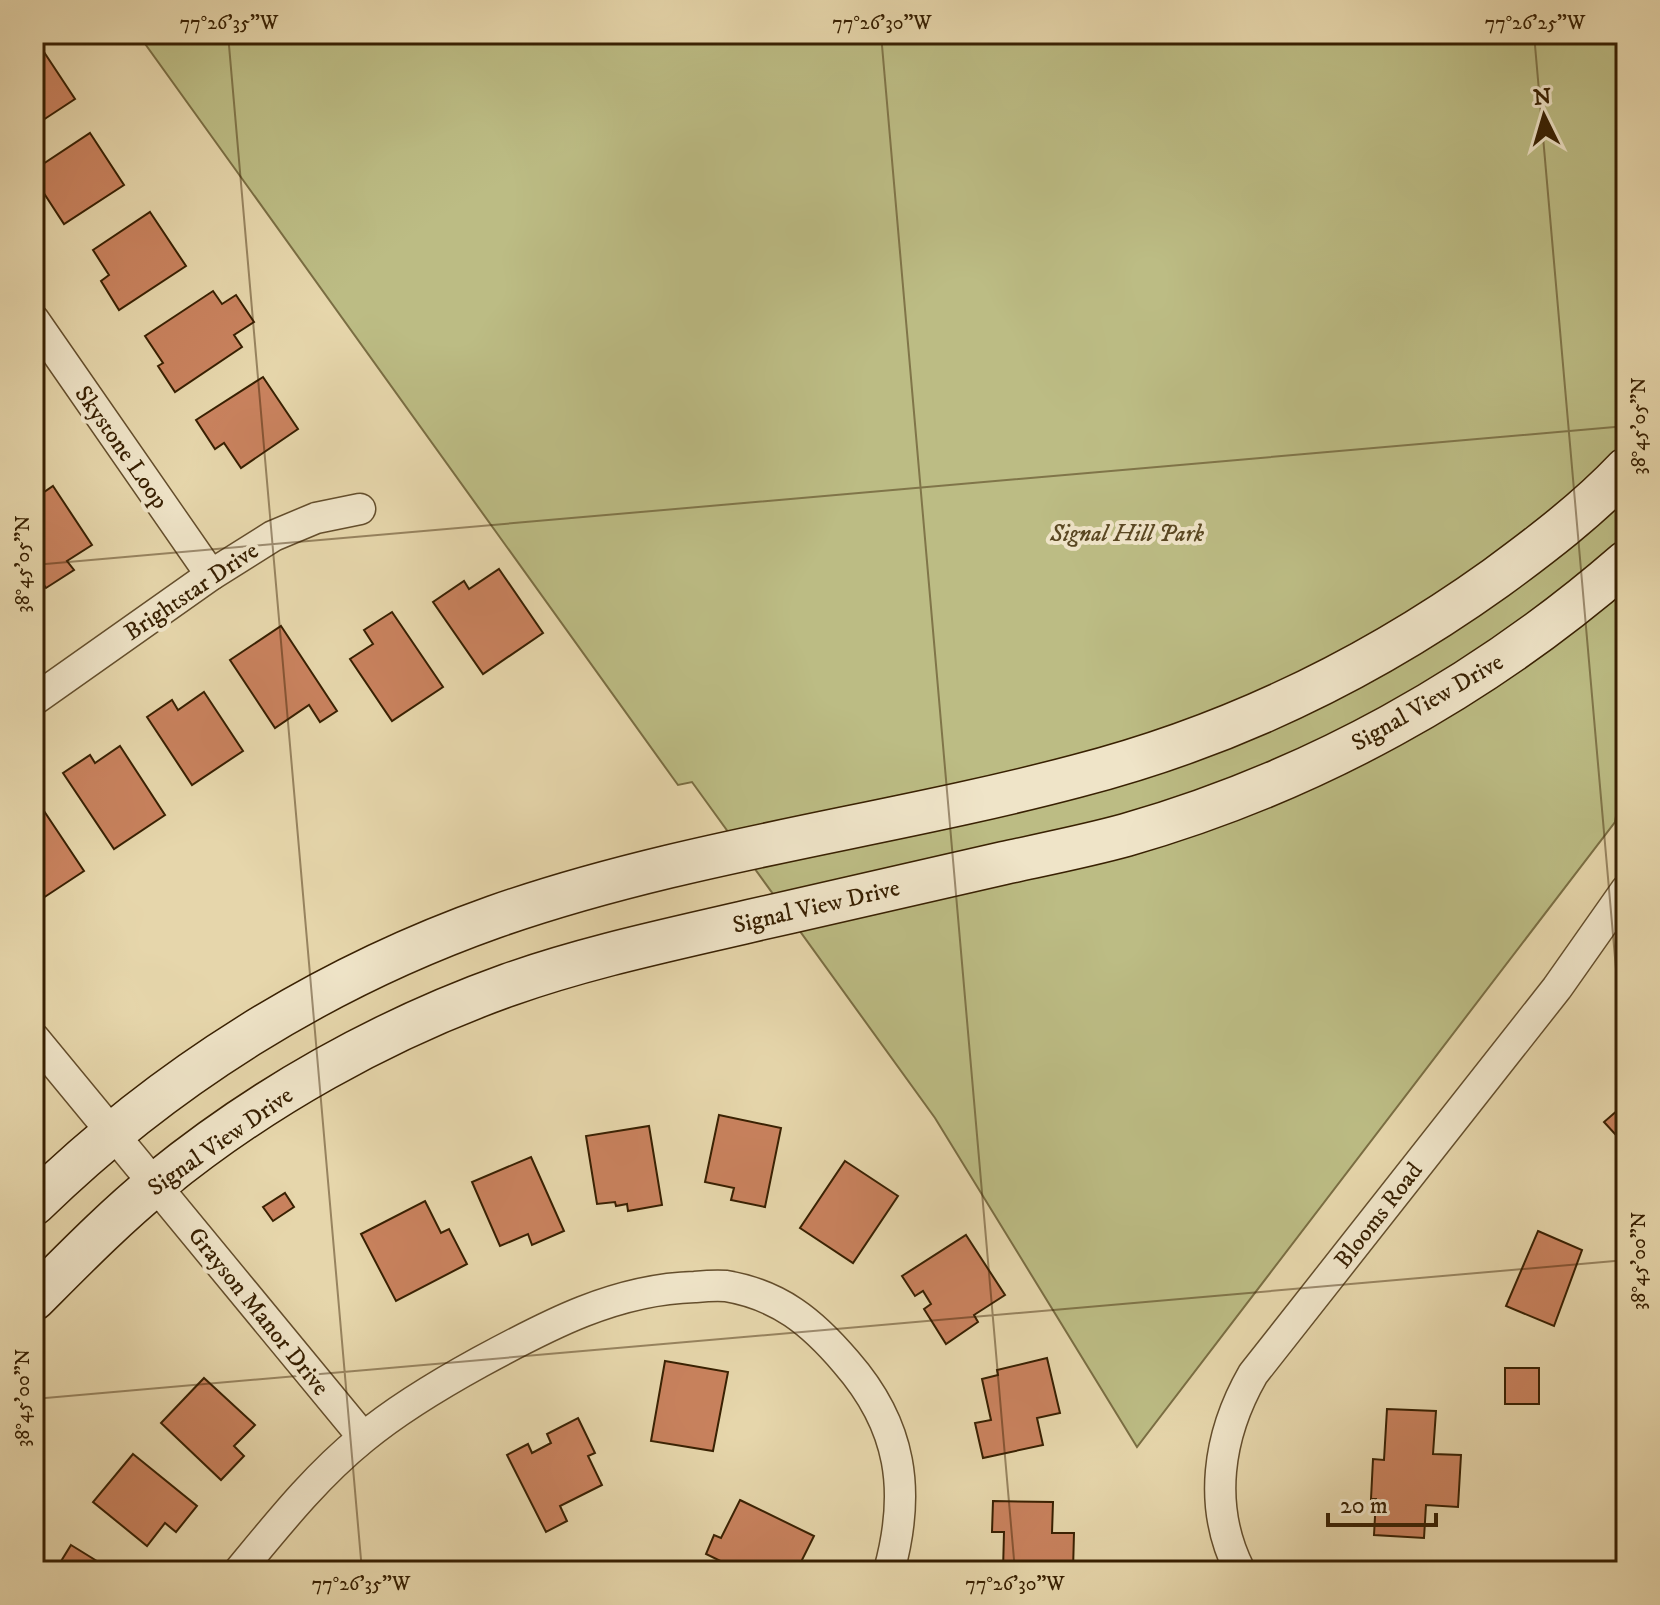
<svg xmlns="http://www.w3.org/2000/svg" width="1660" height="1605" font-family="'IM FELL DW Pica',serif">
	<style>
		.green { fill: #bcbc84; stroke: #7a6e43; stroke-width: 2 }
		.building { fill: #c9825e; stroke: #382002; stroke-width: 2 }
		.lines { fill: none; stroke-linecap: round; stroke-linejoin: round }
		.street-casing { stroke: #644e2c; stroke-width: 33 }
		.secondary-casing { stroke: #382002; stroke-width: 45 }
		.street { stroke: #efe4c8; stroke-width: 30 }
		.secondary { stroke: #efe4c8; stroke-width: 42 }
		.ticks { fill: none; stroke: #382002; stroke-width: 2; stroke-opacity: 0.45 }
		.labels { text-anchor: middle; stroke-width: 8; stroke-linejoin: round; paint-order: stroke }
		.street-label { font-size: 24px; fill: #382002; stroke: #efe4c8 }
		.park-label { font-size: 24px; font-style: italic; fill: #594722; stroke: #efe4c8 }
		.neatline { fill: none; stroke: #382002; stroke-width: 3 }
		.ticks-label { font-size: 20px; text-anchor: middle; fill: #382002 }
	</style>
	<rect width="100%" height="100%" fill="#e6d6ab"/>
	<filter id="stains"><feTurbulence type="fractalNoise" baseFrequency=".0025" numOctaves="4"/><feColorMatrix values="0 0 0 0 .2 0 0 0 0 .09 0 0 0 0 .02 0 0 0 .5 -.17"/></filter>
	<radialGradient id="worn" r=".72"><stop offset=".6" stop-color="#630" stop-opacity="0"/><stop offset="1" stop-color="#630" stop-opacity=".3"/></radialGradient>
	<!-- green -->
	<path class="green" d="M138,34H1626V772L1618,785L1619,799L1615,822L1137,1447L935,1118L692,782L678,785Z"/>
	<!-- building -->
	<g class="building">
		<path d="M40,46L75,99L34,126V50Z"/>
		<path d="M90,133L124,185L64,224L34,178V170Z"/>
		<path d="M150,212L186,266L119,310L101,281L109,275L93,250Z"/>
		<path d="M213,291L222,304L236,295L254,322L234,335L242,347L175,392L158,366L163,363L145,336Z"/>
		<path d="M263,377L298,429L241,468L224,443L215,449L196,420Z"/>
		<path d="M53,486L92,545L67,561L74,570L46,588L34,570V499Z"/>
		<path d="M499,569L543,633L483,674L433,602L464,581L469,589Z"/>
		<path d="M392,612L443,687L392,721L350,659L373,644L364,630Z"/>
		<path d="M281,626L337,711L320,722L309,705L275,728L230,660Z"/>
		<path d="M204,692L243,751L192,785L147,717L172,700L178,710Z"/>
		<path d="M120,746L165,815L114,849L63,773L90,755L95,763Z"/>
		<path d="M34,796L84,871L34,904Z"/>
		<path d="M1626,1103V1146L1604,1122Z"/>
		<path d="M719,1115L781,1128L765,1207L731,1200L734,1188L705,1182Z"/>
		<path d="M649,1126L662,1205L628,1211L627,1204L616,1206L615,1202L597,1204L586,1136Z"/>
		<path d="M531,1157L564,1231L532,1245L528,1234L500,1246L472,1182Z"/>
		<path d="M845,1161L898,1196L853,1263L800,1228Z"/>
		<path d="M285,1193L294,1207L273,1221L263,1207Z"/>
		<path d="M425,1201L441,1233L449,1229L467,1264L396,1301L361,1234Z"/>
		<path d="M1538,1231L1582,1250L1554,1326L1506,1306Z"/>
		<path d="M966,1235L1005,1295L974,1315L978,1322L946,1344L924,1309L931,1304L923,1291L915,1296L902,1276Z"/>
		<path d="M1047,1358L1060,1413L1037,1418L1043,1445L983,1458L975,1423L991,1420L982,1379L998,1375L997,1370Z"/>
		<path d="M665,1361L728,1372L713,1451L651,1441Z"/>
		<rect x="1505" y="1368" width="34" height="36"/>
		<path d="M204,1378L255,1425L234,1446L244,1456L221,1480L161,1423Z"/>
		<path d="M1387,1409L1436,1411L1433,1454L1461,1455L1458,1507L1426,1505L1424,1538L1374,1535L1376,1499H1371L1373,1459L1384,1460Z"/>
		<path d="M578,1418L595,1453L588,1456L602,1485L560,1506L567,1521L546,1532L507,1455L528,1444L532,1453L551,1443L547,1434Z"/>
		<path d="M133,1454L197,1506L176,1532L165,1523L147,1546L93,1502Z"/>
		<path d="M740,1500L814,1536L799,1566L793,1563L789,1571H741L706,1554L714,1535L721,1538Z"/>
		<path d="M993,1501L1053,1502L1052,1533H1074L1073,1571H1003L1004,1532H992Z"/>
		<path d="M71,1545L113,1571H55Z"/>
	</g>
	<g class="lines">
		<!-- street casing -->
		<g class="street-casing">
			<g id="street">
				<path d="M34,320L211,575"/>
				<path d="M34,700L211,575L273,536L316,518L360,509"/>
				<path d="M34,1038L363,1437"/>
				<path d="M239,1571C278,1524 316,1476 363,1438C398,1409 440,1384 480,1362C548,1325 616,1289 695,1287C705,1286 716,1285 726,1286C779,1295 812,1322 846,1362C902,1426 911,1491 889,1571"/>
				<path d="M1240,1571C1207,1506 1218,1435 1253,1374L1557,988L1626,890"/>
			</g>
		</g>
		<!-- secondary casing -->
		<g class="secondary-casing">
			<g id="secondary">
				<path d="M34,1204C164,1077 322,978 494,917C682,851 885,827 1077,776C1228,737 1369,669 1496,578C1541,545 1587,510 1626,469"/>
				<path d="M34,1299C74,1259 114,1218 158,1182C261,1098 382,1030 508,985C587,957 669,940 750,921C835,902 920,882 1004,863C1045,854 1086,846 1126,835C1311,782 1481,688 1626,562"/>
			</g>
		</g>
		<!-- street -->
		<use href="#street" class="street"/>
		<!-- secondary -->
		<use href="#secondary" class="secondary"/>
	</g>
	<!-- ticks -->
	<path class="ticks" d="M228,34L362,1571M881,34L1015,1571M1534,34L1626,1083M34,565L1626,426M34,1399L1626,1260"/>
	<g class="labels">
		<!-- street labels -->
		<g class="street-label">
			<text transform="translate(122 447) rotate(55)" y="8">Skystone Loop</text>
			<text transform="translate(191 591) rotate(-34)" y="8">Brightstar Drive</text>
			<text transform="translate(1427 702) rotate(-30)" y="8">Signal View Drive</text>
			<text transform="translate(816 906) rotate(-13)" y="8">Signal View Drive</text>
			<text transform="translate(220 1141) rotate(-35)" y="8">Signal View Drive</text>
			<text transform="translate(1378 1215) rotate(-52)" y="8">Blooms Road</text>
			<text transform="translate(259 1311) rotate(51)" y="8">Grayson Manor Drive</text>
		</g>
		<!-- park labels -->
		<g class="park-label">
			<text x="1127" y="541">Signal Hill Park</text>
		</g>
	</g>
	<!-- margin -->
	<rect width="1660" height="1605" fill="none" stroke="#e6d6ab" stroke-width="88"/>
	<!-- north arrow -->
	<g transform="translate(1544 116) rotate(355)" stroke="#efe4c8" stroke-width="6" paint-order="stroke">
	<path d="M0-6L14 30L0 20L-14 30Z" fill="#382002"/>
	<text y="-12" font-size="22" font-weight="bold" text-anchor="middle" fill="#382002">N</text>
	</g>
	<!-- scale -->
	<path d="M1328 1513v12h108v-12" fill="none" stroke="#382002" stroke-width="4"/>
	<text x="1340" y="1513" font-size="24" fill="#382002" stroke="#efe4c8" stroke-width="6" paint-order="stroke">20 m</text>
	<rect x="44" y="44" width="1572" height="1517" class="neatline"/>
	<g class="ticks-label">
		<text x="229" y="29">77°26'35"W</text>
		<text x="882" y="29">77°26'30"W</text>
		<text x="1535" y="29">77°26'25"W</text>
		<text transform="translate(1638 426) rotate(-90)" y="7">38°45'05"N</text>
		<text transform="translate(22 564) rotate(-90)" y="7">38°45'05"N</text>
		<text transform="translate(1638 1261) rotate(-90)" y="7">38°45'00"N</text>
		<text transform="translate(22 1398) rotate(-90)" y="7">38°45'00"N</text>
		<text x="361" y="1590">77°26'35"W</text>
		<text x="1015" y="1590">77°26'30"W</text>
	</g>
	<rect width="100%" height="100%" filter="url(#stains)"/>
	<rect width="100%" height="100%" fill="url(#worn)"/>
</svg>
